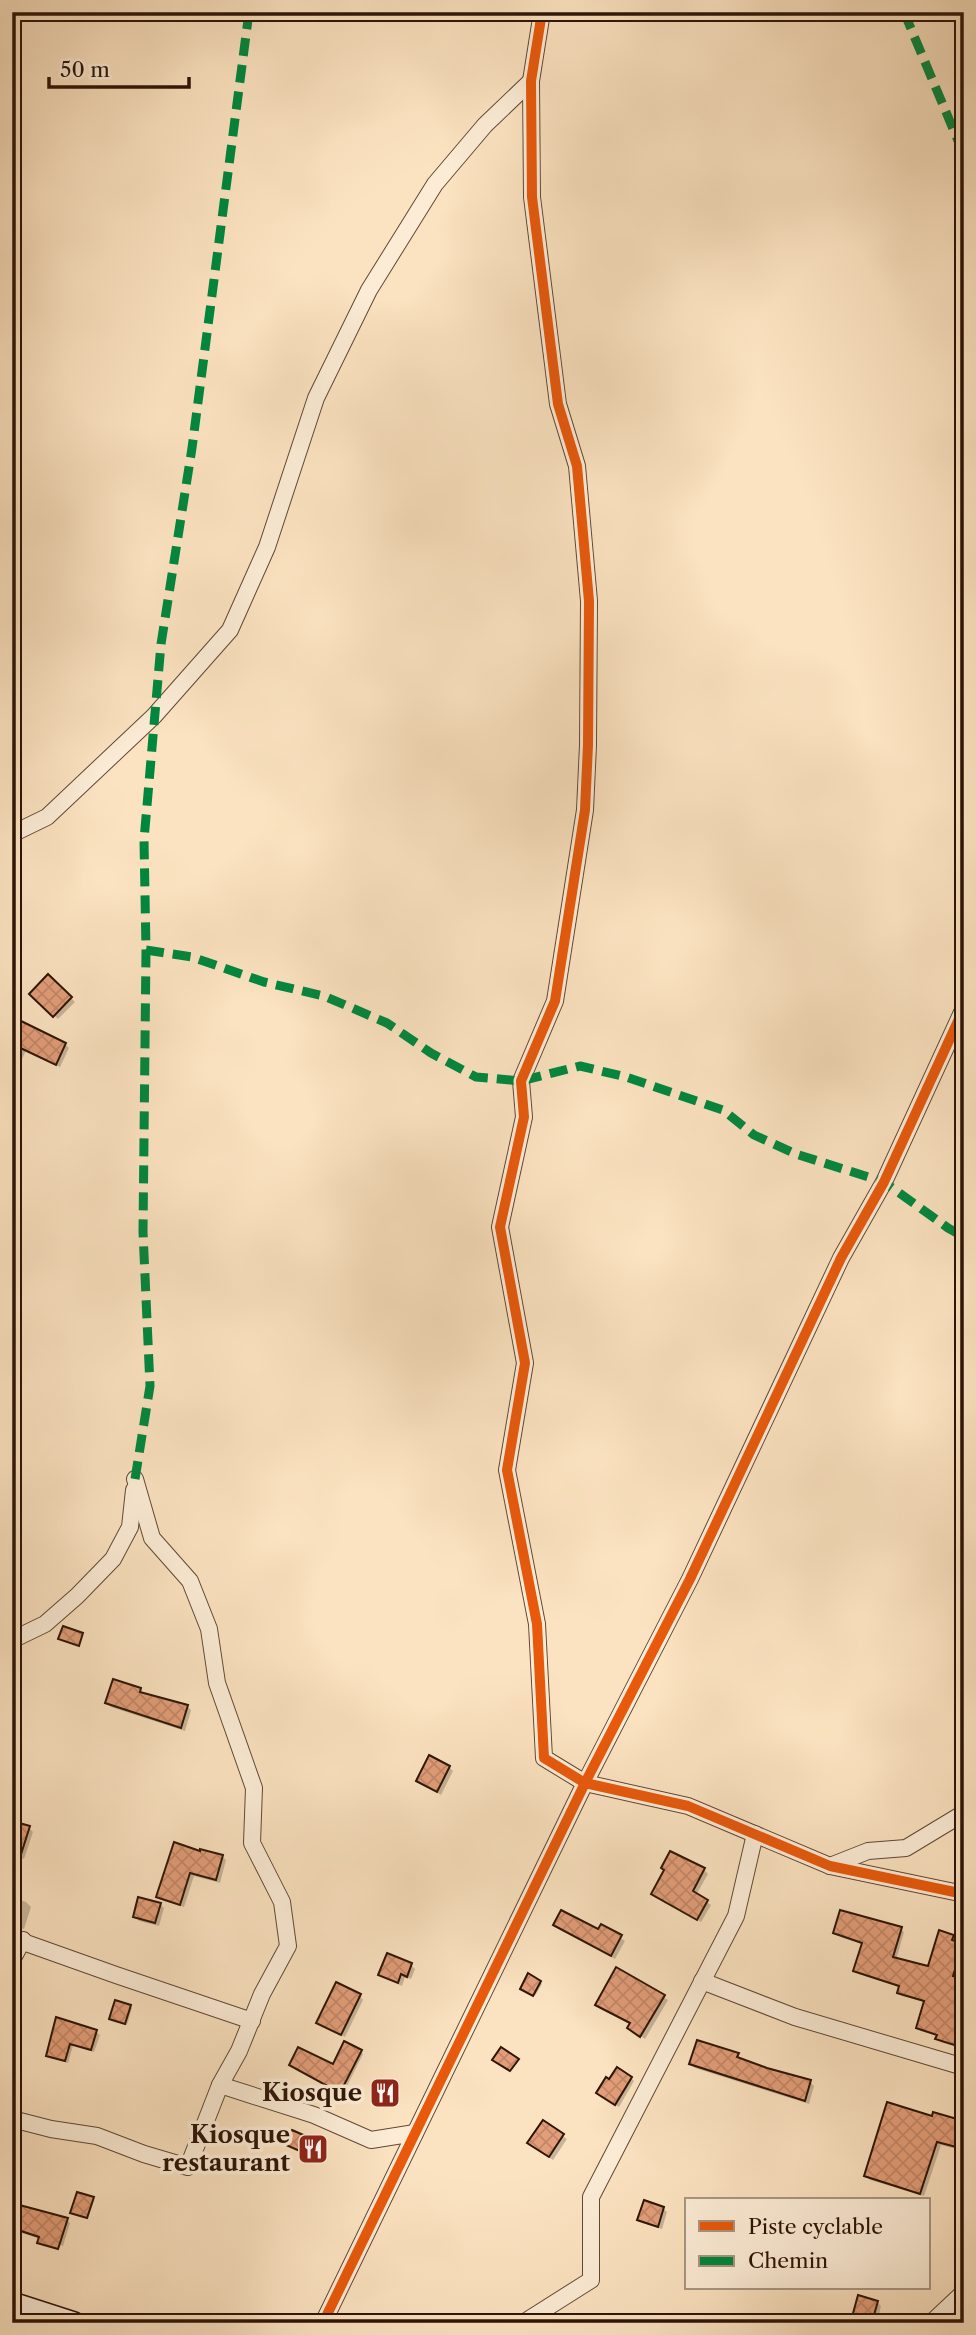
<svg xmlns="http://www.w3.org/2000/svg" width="976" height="2335" font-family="'Libre Caslon Text',serif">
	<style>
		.shadow { fill: #0003 }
		.building { fill: url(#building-cross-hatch); stroke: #2d1407; stroke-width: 2 }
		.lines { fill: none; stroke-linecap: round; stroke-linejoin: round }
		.street-casing { stroke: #604835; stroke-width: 18 }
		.secondary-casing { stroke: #2d1407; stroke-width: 24 }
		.street { stroke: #fcecd6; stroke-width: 16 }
		.secondary { stroke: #fcecd6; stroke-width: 21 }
		.quiet { stroke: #00873e; stroke-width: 9; stroke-dasharray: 18 9; stroke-linecap: butt }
		.cycleway-casing { stroke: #fcecd6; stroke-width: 15 }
		.cycleway { stroke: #e8590c; stroke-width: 10 }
		.labels { text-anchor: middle; stroke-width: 7; stroke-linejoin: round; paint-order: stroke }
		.poi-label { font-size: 24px; font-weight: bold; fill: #2d1407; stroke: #fcecd6; text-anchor: end }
	</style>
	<defs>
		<pattern id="building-cross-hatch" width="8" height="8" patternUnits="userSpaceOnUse" patternTransform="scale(1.75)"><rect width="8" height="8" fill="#e39e79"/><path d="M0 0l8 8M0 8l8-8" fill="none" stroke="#c38767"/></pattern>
	</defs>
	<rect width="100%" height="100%" fill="#fbe2c0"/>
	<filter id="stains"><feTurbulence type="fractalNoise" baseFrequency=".00286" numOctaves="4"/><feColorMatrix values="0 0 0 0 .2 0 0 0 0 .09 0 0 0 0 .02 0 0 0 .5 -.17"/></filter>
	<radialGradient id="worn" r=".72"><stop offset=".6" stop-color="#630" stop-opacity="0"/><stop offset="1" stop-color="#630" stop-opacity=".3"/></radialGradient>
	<!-- shadow -->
	<g class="shadow">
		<path d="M48,976L75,1002L58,1019L31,994Z"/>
		<path d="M12,1038L65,1044L69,1048L60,1067L26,1051L12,1078Z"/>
		<path d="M140,1690L144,1694L187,1706L191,1710L185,1731L111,1707L107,1703Z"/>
		<path d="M449,1767L453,1771L441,1795L418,1781Z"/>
		<path d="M29,1828L33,1832L24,1859L12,1855Z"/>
		<path d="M201,1853L222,1856L226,1860L220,1883L194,1876L184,1907L162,1900L158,1896Z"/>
		<path d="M704,1870L708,1874L696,1895L711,1905L701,1922L653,1893Z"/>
		<path d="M12,1897L26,1902L31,1907L24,1929L12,1925Z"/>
		<path d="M160,1904L164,1908L159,1926L139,1921L135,1917Z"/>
		<path d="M555,1925L599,1932L602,1926L625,1941L615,1959Z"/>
		<path d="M901,1929L904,1932L896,1960L929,1968L953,1937L956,1940L955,1943L964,1947L956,1979L964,2030V2049L940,2042L938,2036L921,2031L918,2028L926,2002L902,1996L899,1992L900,1987L858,1973L855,1970L864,1945L835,1933Z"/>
		<path d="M411,1965L415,1969L411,1979L405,1977L402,1986L380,1975Z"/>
		<path d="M617,1969L668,2000L645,2039L633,2031L631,2024L597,2005Z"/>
		<path d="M540,1982L542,1984L535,1996L523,1990Z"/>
		<path d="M360,1996L363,2000L345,2037L319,2023Z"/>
		<path d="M130,2006L132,2008L127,2025L111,2019Z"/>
		<path d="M58,2020L96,2032L100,2035L94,2052L73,2046L68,2063L51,2058L48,2055Z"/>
		<path d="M361,2051L363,2054L343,2094L320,2082L334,2067Z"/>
		<path d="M738,2055L741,2060L810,2082L814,2086L809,2104L695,2068L691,2064Z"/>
		<path d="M631,2078L634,2081L619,2107L601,2096Z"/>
		<path d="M933,2118L964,2123V2151L941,2145L924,2196L870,2180L866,2176Z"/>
		<path d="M543,2123L567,2139L553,2160L534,2147Z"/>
		<path d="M93,2199L94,2200L88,2219L74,2214Z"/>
		<path d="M12,2204L67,2220L70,2223L63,2246L12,2230Z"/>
		<path d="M663,2208L667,2212L662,2229L643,2223L639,2219Z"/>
		<path d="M877,2302L881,2306L877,2323L858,2320L854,2316Z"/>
	</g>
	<!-- building -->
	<g class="building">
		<path d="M48,974L72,997L53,1017L29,994Z"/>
		<path d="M19,1020L66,1043L56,1065L12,1044V1034Z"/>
		<path d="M63,1626L83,1633L79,1646L58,1639Z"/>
		<path d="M113,1679L141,1688L140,1692L188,1705L181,1728L105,1703Z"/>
		<path d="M429,1755L450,1766L437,1792L416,1781Z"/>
		<path d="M12,1821L30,1826L16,1870H12Z"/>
		<path d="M174,1842L200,1851V1849L223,1855L216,1880L190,1873L180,1905L156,1897Z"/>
		<path d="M670,1851L705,1868L693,1891L708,1900L697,1920L651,1894L664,1870L661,1868Z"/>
		<path d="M138,1897L161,1903L155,1923L133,1917Z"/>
		<path d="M561,1910L598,1929L601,1924L622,1935L611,1956L553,1925Z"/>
		<path d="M840,1910L902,1927L893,1957L928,1966L939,1930L954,1935L952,1940L963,1944L953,1976L964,1979V2048L935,2039L937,2035L916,2028L924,2001L897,1993L899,1986L853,1971L862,1943L833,1933Z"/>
		<path d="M387,1953L412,1963L407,1977L401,1974L398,1983L378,1975Z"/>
		<path d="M616,1967L665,1995L640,2037L627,2028L630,2023L595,2005Z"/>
		<path d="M528,1973L541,1981L533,1996L520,1989Z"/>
		<path d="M336,1982L361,1994L341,2035L316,2023Z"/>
		<path d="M115,2000L131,2005L125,2024L109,2019Z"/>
		<path d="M56,2017L97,2030L91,2050L70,2044L65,2061L46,2056Z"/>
		<path d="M697,2040L739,2053L737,2057L767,2068L811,2080L805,2101L689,2064Z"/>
		<path d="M344,2041L362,2050L340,2093L289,2065L298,2047L333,2064Z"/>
		<path d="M501,2047L519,2059L510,2071L492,2060Z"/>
		<path d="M617,2067L632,2077L615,2105L596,2093L606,2077L609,2079Z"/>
		<path d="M887,2102L932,2116L933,2112L964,2121V2149L937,2142L920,2194L864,2176Z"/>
		<path d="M543,2120L564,2134L549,2157L527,2143Z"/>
		<path d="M292,2130L324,2144L318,2159L286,2145Z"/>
		<path d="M77,2192L94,2197L87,2218L70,2213Z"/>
		<path d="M644,2200L664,2207L658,2227L637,2220Z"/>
		<path d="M12,2203L68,2218L58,2249L37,2243L39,2237L12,2228Z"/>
		<path d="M858,2295L878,2301L872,2322L852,2317Z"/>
	</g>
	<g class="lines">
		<!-- street casing -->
		<g class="street-casing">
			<g id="street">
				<path d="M542,12L531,81L532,197L558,404L577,466L589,601L588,745L585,810L555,1001L521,1081L524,1117L500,1227L525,1363L507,1470L537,1624L544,1758L585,1783L688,1806L830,1866L964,1894"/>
				<path d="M12,834L47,817L154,716L230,630L267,547L316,398L369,290L435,184L485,125L531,81"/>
				<path d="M135,1479L152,1538L190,1581L209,1629L217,1683L254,1788L252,1843L282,1902L288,1946L262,1994L239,2051L220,2085"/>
				<path d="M12,1640L45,1624L77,1596L113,1559L130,1527L134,1490"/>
				<path d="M830,1866L868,1851L906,1848L964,1813"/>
				<path d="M12,1938L116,1975L252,2021"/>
				<path d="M12,1960L23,1940"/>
				<path d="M702,1981L795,2017L964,2067"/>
				<path d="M12,2119L51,2129L97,2136L144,2154L188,2167L220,2085L314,2115L371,2140L415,2133"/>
				<path d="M323,2323L585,1783L690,1579L841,1258L884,1182L964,1008"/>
				<path d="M523,2323L591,2280V2197L736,1916L755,1834"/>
				<path d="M931,2323L964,2292"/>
			</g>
		</g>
		<!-- secondary casing -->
		<g class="secondary-casing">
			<path id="secondary" d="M12,2303L74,2323"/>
		</g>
		<!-- street -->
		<use href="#street" class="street"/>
		<!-- secondary -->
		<use href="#secondary" class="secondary"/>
		<!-- quiet -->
		<g class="quiet">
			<path d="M904,12L964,155"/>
			<path d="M146,950L192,957L264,982L324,996L387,1023L431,1053L476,1077L521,1081L580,1066L626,1077L723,1110L754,1135L796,1154L884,1182L948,1228L964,1237"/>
			<path d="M135,1479L150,1386L143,1232L146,950L144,840L161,644L192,448L249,12"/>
		</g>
		<!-- cycleway casing -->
		<g class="cycleway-casing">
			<g id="cycleway">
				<path d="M542,12L531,81L532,197L558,404L577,466L589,601L588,745L585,810L555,1001L521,1081L524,1117L500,1227L525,1363L507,1470L537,1624L544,1758L585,1783L688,1806L830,1866L964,1894"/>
				<path d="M323,2323L585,1783L690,1579L841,1258L884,1182L964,1008"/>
			</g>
		</g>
		<!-- cycleway -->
		<use href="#cycleway" class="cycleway"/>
	</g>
	<!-- icons -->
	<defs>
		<g id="restaurant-square" transform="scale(1.575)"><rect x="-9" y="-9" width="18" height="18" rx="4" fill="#8f2418" stroke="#fcecd6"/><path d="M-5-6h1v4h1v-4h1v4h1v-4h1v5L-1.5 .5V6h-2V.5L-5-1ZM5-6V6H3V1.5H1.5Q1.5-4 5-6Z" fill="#fff"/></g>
	</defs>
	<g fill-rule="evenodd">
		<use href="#restaurant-square" x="385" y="2093"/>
		<use href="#restaurant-square" x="313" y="2149"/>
	</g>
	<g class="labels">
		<!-- poi labels -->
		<g class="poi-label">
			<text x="362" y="2101">Kiosque</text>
			<text x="290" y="2143">Kiosque<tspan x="290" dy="28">restaurant</tspan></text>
		</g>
	</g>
	<!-- margin -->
	<rect width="976" height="2335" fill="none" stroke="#fbe2c0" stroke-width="42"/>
	<rect x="14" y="14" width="948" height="2307" fill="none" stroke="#2d1407" stroke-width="3.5"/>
	<rect x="21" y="21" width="934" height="2293" fill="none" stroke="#2d1407" stroke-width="2"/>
	<!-- legend -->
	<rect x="685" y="2198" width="245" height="91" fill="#fcecd6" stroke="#a99683" stroke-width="2"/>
	<rect x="699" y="2221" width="35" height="10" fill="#e8590c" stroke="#a99683" stroke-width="2"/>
	<text x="748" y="2234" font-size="21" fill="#2d1407">Piste cyclable</text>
	<rect x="699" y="2256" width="35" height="10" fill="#00873e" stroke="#a99683" stroke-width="2"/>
	<text x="748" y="2268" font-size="21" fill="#2d1407">Chemin</text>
	<!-- scale -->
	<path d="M49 77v10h140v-10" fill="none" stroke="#2d1407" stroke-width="3.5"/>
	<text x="60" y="77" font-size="21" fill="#2d1407" stroke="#fcecd6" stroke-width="5" paint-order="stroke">50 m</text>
	<rect width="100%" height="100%" filter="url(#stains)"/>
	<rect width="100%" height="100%" fill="url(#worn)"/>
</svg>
